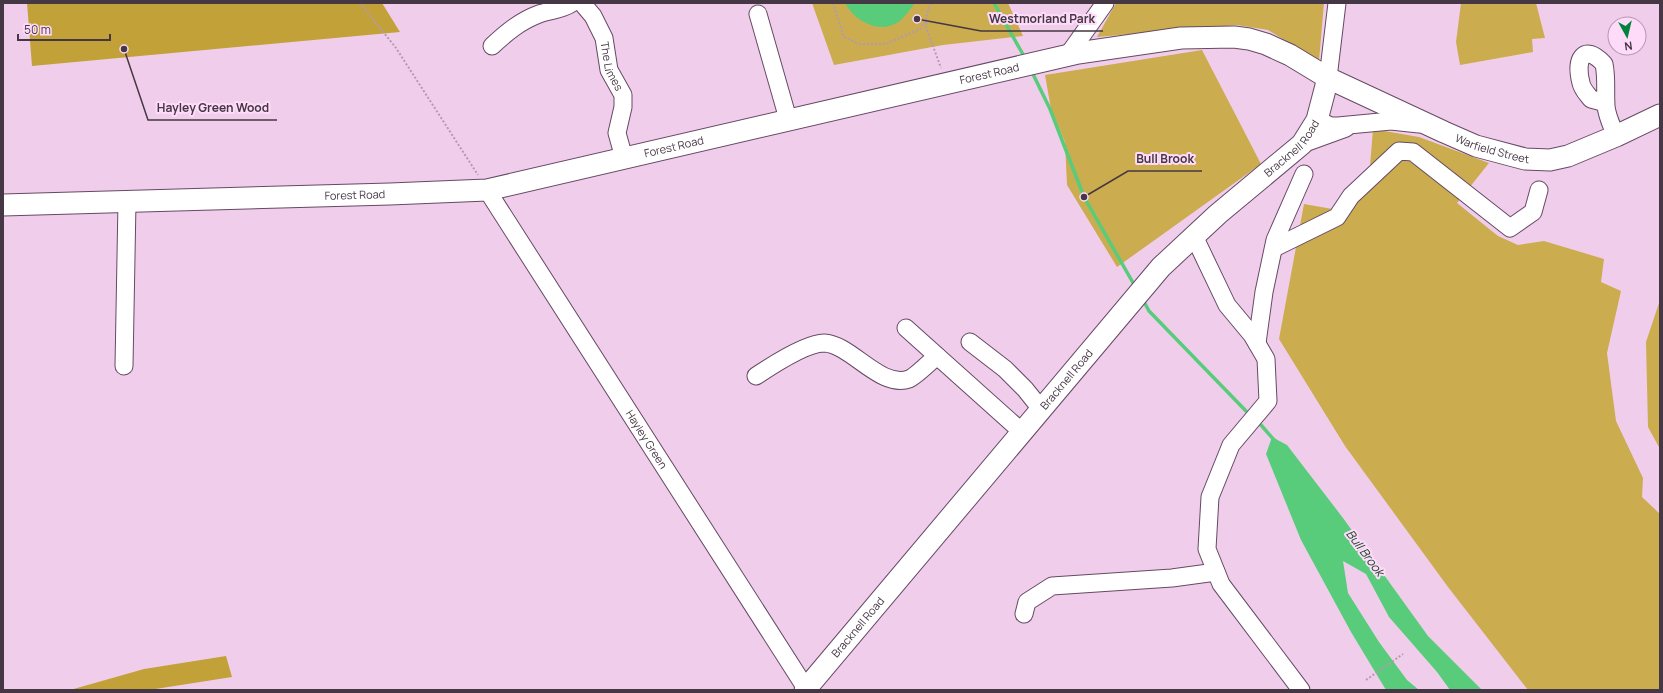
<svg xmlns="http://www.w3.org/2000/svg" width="1663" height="693" font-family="Manrope,sans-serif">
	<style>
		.green { fill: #cbac4f }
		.forest { fill: #c2a139 }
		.water { fill: #58cc7b }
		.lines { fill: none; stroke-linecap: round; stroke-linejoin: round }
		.stream { stroke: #58cc7b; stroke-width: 3.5 }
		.minor-casing { stroke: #664963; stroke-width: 19 }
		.major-casing { stroke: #664963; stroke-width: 23 }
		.path { stroke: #b499b0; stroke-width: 2; stroke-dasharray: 2 2; stroke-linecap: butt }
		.minor { stroke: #fff; stroke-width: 17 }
		.major { stroke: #fff; stroke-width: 21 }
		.labels { text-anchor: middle; stroke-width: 4; stroke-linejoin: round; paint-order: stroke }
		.street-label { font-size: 11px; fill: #453743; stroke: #fedbf9 }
		.water-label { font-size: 12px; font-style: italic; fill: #194727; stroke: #fedbf9 }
		.leader { fill: none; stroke: #453743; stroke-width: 1.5 }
		.callout-dot { fill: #453743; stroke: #fedbf9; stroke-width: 1.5 }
		.callout-label { font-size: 12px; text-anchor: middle; font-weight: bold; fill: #453743; stroke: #fedbf9; stroke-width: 4; stroke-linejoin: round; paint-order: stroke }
	</style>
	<rect width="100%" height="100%" fill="#f0ceeb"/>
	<!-- green -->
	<g class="green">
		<path d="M812,3H1008L1023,36L943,45L834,65Z"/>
		<path d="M1116,3H1324L1319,61L1268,30L1237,25L1097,37Z"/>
		<path d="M1461,3H1536L1545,38L1532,39L1533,52L1460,65L1456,42Z"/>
		<path d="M1202,50L1261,164L1117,267L1067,185L1065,142L1051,109L1045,75Z"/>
		<path d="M1373,129L1419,137L1489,163L1457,203L1498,236L1518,245L1544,241L1604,259L1601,282L1621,291L1607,353L1616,421L1643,478L1642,497L1660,514V690H1528L1448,587L1345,446L1279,339L1304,204L1338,210L1370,166Z"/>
		<path d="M1660,300V449L1648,427L1646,342Z"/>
	</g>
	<!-- forest -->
	<g class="forest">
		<path d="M27,3H382L400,32L32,66Z"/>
		<path d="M226,656L232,677L149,690H70L144,669Z"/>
	</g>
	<!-- water -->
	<g class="water">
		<path d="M845,3H915C911,8 906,15 901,20C882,36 855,22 845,3Z"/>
		<path d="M1272,437L1287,445L1343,518L1428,636L1482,690H1450L1437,672L1389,617L1366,574L1343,561L1348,593L1379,642L1407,680L1419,690H1386L1351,632L1301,540L1266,454Z"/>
	</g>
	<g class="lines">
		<!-- stream -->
		<g class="stream">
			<path d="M994,3L1025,58"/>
			<path d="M1031,70L1050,109L1084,197L1136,288"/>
			<path d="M1143,300L1149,311L1246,411"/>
			<path d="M1261,425L1275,441"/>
		</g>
		<!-- minor casing -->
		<g class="minor-casing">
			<g id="minor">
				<path id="s1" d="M582,3L593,16L604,38L609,70L623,95V107L617,133L624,158"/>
				<path d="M758,14L788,119"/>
				<path d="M492,46C506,33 520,21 539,14C550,10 562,10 572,3"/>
				<path d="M1068,55L1105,3"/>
				<path d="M1328,78L1337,3"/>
				<path d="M1606,103L1591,99C1587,94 1582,89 1581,83C1575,60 1583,42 1604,64C1607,78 1605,92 1606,106C1607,117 1612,126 1616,136"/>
				<path d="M1317,120L1331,126H1338L1391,121L1419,124"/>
				<path d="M1302,144L1346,128"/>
				<path id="s2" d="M487,190L807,690"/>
				<path d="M1194,236L1227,305L1252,335L1266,359L1268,401L1231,445L1210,497L1207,549L1221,584L1301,690"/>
				<path d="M1274,248L1337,217L1351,196L1399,151L1413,152L1510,228L1533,212L1539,190"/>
				<path d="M906,328L1022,432"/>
				<path d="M970,342L1005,369L1025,389L1041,409"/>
				<path d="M1257,343L1264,292L1275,240L1304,174"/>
				<path d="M124,366L127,202"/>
				<path d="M756,376C771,366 807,343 824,343C851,344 880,389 909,379C915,377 931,361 937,356"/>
				<path d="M1024,614L1027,602L1052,586L1172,578L1216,572"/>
			</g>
		</g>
		<!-- major casing -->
		<g class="major-casing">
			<g id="major">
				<path id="s3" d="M3,205L390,194L487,190L1078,53L1181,38L1234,37L1249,39L1266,44L1290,55L1328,78L1444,132L1476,146L1525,159L1550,160L1568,156L1616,136L1660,115"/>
				<path id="s4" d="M805,690L1161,267L1218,214L1302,144L1317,120L1328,78"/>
			</g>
		</g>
		<!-- path -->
		<g class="path">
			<path d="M360,3L396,48L478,175"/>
			<path d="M833,3L844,37L859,44H886L920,29L926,20"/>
			<path d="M931,3L927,13L926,27L941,68"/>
			<path d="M1366,680L1403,654"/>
		</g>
		<!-- minor -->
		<use href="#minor" class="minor"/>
		<!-- major -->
		<use href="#major" class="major"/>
	</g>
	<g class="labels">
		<!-- street labels -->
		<g class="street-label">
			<text dy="4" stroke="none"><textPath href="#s1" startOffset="71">The Limes</textPath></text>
			<text dy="4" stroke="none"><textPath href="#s3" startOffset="1000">Forest Road</textPath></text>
			<text dy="4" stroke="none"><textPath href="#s3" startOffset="676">Forest Road</textPath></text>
			<text dy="4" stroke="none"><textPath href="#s4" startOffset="730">Bracknell Road</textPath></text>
			<text dy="4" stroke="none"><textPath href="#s3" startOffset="1531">Warfield Street</textPath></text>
			<text dy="4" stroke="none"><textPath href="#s3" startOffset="352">Forest Road</textPath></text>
			<text dy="4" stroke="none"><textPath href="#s4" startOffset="406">Bracknell Road</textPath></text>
			<text dy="4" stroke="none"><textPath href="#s2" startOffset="296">Hayley Green</textPath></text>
			<text dy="4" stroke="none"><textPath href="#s4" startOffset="82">Bracknell Road</textPath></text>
		</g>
		<!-- water labels -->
		<g class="water-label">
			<text transform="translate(1365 553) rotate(53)" y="4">Bull Brook</text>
		</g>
	</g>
	<!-- callouts -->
	<path class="leader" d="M917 19L981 31H1103M124 49L148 120H277M1084 197L1128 171H1202"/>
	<g class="callout-dot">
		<circle cx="917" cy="19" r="4"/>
		<circle cx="124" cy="49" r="4"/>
		<circle cx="1084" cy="197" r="4"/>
	</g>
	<g class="callout-label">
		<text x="1042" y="23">Westmorland Park</text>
		<text x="213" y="112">Hayley Green Wood</text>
		<text x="1165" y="163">Bull Brook</text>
	</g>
	<!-- border -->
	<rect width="1663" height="693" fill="none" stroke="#453743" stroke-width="8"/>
	<!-- north arrow -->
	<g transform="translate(1627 36) rotate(172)"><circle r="19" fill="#fedbf9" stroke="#b499b0"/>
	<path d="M0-3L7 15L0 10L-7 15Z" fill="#01833e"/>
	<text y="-6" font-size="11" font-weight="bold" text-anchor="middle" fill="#453743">N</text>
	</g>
	<!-- scale -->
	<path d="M18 34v6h92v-6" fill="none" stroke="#453743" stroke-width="2"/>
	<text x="24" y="34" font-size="12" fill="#453743" stroke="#fedbf9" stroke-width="3" paint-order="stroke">50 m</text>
</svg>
